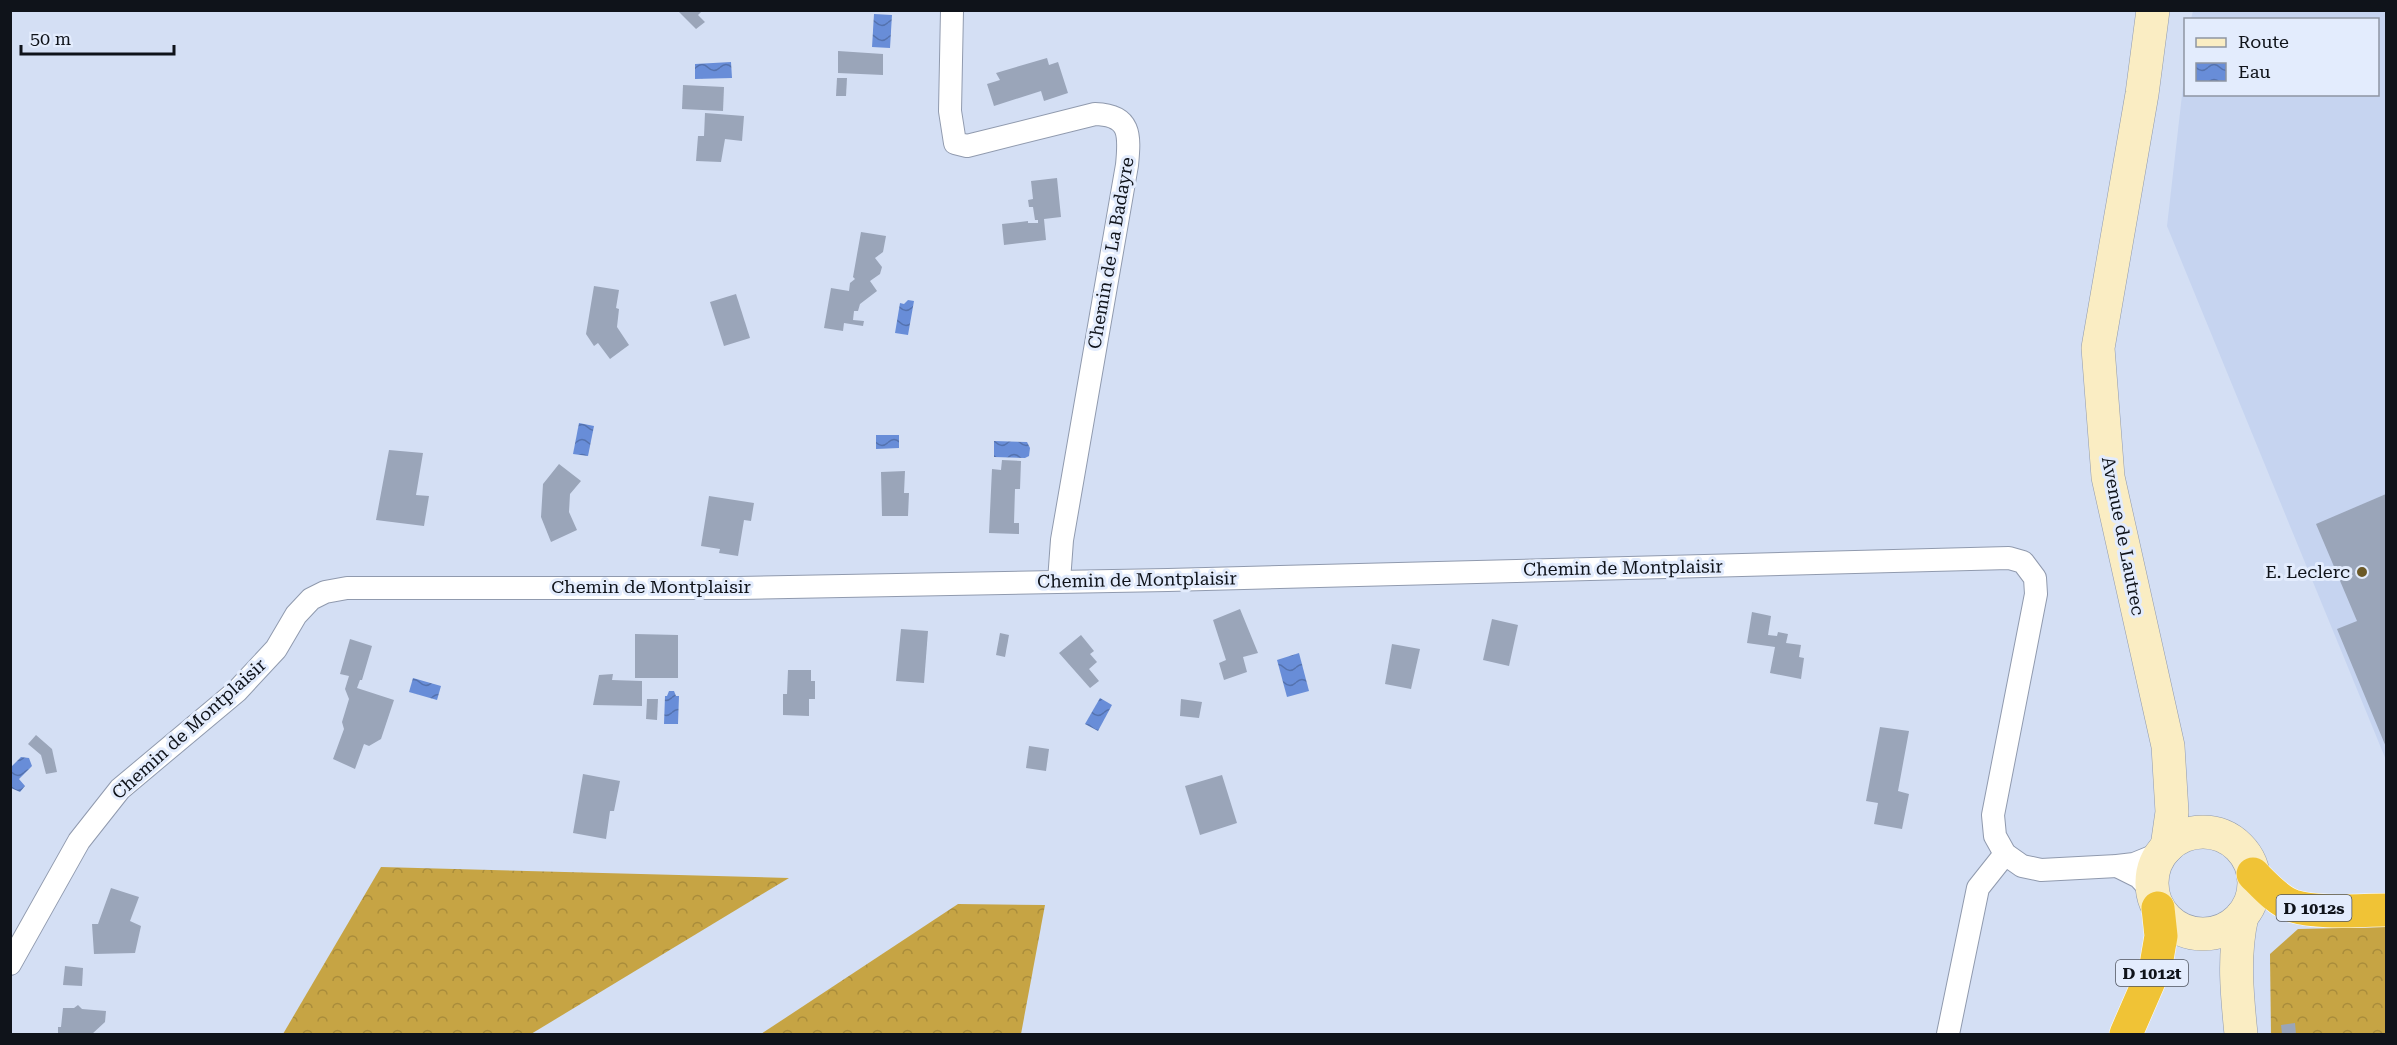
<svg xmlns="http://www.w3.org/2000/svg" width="2397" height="1045" font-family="'Roboto Serif',serif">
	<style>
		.built { fill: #c6d4f0 }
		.forest { fill: url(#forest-crowns) }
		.water { fill: url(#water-waves) }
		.building { fill: #9aa5b9 }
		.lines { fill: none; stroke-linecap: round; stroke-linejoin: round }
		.street-casing { stroke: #909aae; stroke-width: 24 }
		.secondary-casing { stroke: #909aae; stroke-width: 34 }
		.highway-casing { stroke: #fff; stroke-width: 34 }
		.street { stroke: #fff; stroke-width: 22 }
		.secondary { stroke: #faedc3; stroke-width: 33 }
		.highway { stroke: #f0c336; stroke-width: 33 }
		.poi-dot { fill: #6b5927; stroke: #e3ecfd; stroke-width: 2 }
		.labels { text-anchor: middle; stroke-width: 6; stroke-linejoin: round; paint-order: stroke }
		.shield { fill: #e3ecfd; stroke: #4f545e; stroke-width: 1.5 }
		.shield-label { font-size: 16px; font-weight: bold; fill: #0f131a }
		.street-label { font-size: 18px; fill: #0f131a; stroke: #e3ecfd }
		.poi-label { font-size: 18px; fill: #0f131a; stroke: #e3ecfd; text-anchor: end }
	</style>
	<defs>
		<pattern id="forest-crowns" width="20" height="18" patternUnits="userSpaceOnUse" patternTransform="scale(1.5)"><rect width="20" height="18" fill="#c6a444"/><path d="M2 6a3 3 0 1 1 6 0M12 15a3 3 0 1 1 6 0" fill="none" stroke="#a98c3b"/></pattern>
		<pattern id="water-waves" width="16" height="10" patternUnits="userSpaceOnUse" patternTransform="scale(1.5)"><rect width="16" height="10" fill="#688dd8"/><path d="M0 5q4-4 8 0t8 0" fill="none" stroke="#5472ae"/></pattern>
	</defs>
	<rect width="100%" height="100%" fill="#d4dff4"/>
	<!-- built -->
	<path class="built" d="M2193,11H2386V760L2167,226L2185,69L2186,94H2378V20L2191,19Z"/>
	<!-- forest -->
	<g class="forest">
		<path d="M381,867L789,878L531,1034H283Z"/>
		<path d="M958,904L1045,905L1021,1034H761Z"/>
		<path d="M2386,927V1034H2271L2270,954L2298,929Z"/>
	</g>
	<!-- water -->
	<g class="water">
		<path d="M874,14L892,15L890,48L872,47Z"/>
		<path d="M731,62L732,78L695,79V64Z"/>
		<path d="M908,300L914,301L908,335L895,333L900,303L904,304Z"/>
		<path d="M579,423L594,426L588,456L573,454Z"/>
		<path d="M876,435H899V448L876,449Z"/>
		<path d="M994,441L1027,442L1030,448L1029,456L1025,458L994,457Z"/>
		<path d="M1299,653L1309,691L1287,697L1277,660Z"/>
		<path d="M413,678L441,686L437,700L409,692Z"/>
		<path d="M669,691H674L676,696H679L678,724H664L665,696H667Z"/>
		<path d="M1100,698L1112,705L1098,731L1085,724Z"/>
		<path d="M21,757L29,758L32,766L19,779L25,786L20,792L11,788L10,768Z"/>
	</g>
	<!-- building -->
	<g class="building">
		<path d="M677,10H703L698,15L705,22L696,29Z"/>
		<path d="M838,51L883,54V75L838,73Z"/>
		<path d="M1047,58L1049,65L1058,62L1068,93L1044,101L1041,91L994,106L987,84L1000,80L996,73Z"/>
		<path d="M837,78H847L846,96H836Z"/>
		<path d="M683,85L724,87L723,111L682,109Z"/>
		<path d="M705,113L744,116L742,141L725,139L721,162L696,161L698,136H704Z"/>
		<path d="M1057,178L1061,217L1044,219L1046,240L1004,245L1002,224L1028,221V223H1038V220H1035L1033,207H1029L1028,200L1033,199L1031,181Z"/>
		<path d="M861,232L886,236L883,252L875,258L882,267L880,274L870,281L877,291L860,304L858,311H854L853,320L864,321L863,326L844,323L843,331L824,328L831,288L849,291L850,283L855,279L853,277Z"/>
		<path d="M594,286L619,290L616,308L619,309L617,327L629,345L610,359L598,343L594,346L586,334Z"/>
		<path d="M736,294L750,338L724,346L710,302Z"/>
		<path d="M389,450L423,453L416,495L429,496L424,526L376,520Z"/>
		<path d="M1002,460L1021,461L1020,489H1015L1014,523H1019V534L989,533L992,469L1001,470Z"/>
		<path d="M559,464L581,481L570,494L569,512L577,530L551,542L541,517L543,484Z"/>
		<path d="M905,471L904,493H909L908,516H882L881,472Z"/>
		<path d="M2386,494V747L2337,629L2357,621L2316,524Z"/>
		<path d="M709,496L754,503L751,521L744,520L738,556L719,553L720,549L701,546Z"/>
		<path d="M1240,609L1258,653L1243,657L1247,672L1224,680L1219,663L1226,660L1213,620Z"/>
		<path d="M1752,612L1771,616L1768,635L1777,636L1778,632L1788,634L1786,643L1801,645L1799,657L1804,658L1801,679L1770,673L1775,647L1747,643Z"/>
		<path d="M1492,619L1518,625L1509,666L1483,660Z"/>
		<path d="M901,629L928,631L924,683L896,681Z"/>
		<path d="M1000,633L1009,635L1005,657L996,655Z"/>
		<path d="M635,634L678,635V678H635Z"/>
		<path d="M1081,635L1094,651L1090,654L1097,662L1089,669L1099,681L1090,688L1059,653Z"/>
		<path d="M350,639L372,646L362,680H360L357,688L394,700L381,739L369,746L364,744L355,769L333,759L344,729L342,722L349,699L345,689L349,676L340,674Z"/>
		<path d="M1392,644L1420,649L1411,689L1385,684Z"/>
		<path d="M788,670H811V681H815V699H809V716L783,715V694H787Z"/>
		<path d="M613,674L612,680L642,681V706L593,705L599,675Z"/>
		<path d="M647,699H658L657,720L646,719Z"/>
		<path d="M1181,699L1202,702L1199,718L1180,716Z"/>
		<path d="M1880,727L1909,731L1898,791L1909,794L1902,829L1874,824L1878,803L1866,801Z"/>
		<path d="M36,735L52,749L57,772L46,774L41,755L28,744Z"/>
		<path d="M1029,746L1049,749L1046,771L1026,768Z"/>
		<path d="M583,774L620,781L614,811H610L606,839L573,833Z"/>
		<path d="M1222,775L1237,823L1200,835L1185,786Z"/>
		<path d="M111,888L139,897L130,921L141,926L135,953L94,954L92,924H98Z"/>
		<path d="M65,966L83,968L82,986L63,985Z"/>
		<path d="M78,1005L82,1009L106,1011L105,1022L92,1034H58V1027H61L63,1008H74Z"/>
		<path d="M2295,1023L2296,1034H2282L2281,1025Z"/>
	</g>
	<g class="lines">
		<!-- street casing -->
		<g class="street-casing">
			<g id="street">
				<path d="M952,10L950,111L955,143L967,146L1095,114C1131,115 1130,135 1127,165L1062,540L1059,581"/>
				<path d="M2117,866L2139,877L2153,892"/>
				<path d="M10,964L79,841L120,789L237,691L276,649L296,615L311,599L325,592L347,588H739L1168,580L2009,558L2023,562L2035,578L2036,594L1993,815L1995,836L2005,854L2022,866L2041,870L2117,866L2134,864L2161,853"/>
				<path d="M1948,1034L1978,888L2005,854"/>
			</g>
		</g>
		<!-- secondary casing -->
		<g class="secondary-casing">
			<g id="secondary">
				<path d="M2153,10L2142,94L2098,348L2108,477L2168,746L2172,812L2167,847"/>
				<circle cx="2203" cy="883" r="51"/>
				<path d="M2241,1034C2237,995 2233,955 2242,916"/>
			</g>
		</g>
		<!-- highway casing -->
		<g class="highway-casing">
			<g id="highway">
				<path d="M2253,874C2264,885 2278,901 2293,906C2319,914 2359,910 2386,910"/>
				<path d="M2126,1034L2156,965L2161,936L2158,908"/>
			</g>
		</g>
		<!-- street -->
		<use href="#street" class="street"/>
		<!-- secondary -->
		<use href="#secondary" class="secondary"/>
		<!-- highway -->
		<use href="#highway" class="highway"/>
	</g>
	<!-- markers -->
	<circle class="poi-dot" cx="2362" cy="572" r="6"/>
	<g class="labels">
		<!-- shield labels -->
		<g class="shield">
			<rect x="2276.5" y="895" width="75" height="26" rx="4.5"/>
			<rect x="2116" y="960" width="72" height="26" rx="4.5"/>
		</g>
		<g class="shield-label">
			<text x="2314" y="914">D 1012s</text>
			<text x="2152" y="979">D 1012t</text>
		</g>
		<!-- street labels -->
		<g class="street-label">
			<text transform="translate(1111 253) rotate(-80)" y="6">Chemin de La Badayre</text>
			<text transform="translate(2123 536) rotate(79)" y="6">Avenue de Lautrec</text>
			<text transform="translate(1623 568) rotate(-1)" y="6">Chemin de Montplaisir</text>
			<text transform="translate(1137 580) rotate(-1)" y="6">Chemin de Montplaisir</text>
			<text x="651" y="593">Chemin de Montplaisir</text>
			<text transform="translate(189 729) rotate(-42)" y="6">Chemin de Montplaisir</text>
		</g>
		<!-- poi labels -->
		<g class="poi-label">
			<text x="2350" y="578">E. Leclerc</text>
		</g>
	</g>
	<!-- border -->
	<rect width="2397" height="1045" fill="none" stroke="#0f131a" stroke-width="24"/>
	<!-- legend -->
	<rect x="2184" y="18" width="195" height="78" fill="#e3ecfd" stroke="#8e95a2" stroke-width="1.5"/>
	<rect x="2196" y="38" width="30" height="9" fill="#faedc3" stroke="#8e95a2" stroke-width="1.5"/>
	<text x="2238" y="48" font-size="18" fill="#0f131a">Route</text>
	<rect x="2196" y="63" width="30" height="18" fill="url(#water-waves)" stroke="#8e95a2" stroke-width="1.5"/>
	<text x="2238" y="78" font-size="18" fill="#0f131a">Eau</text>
	<!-- scale -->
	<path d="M21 45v9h153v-9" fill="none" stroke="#0f131a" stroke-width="3"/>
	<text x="30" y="45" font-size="18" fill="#0f131a" stroke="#e3ecfd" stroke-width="4.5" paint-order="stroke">50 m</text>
</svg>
